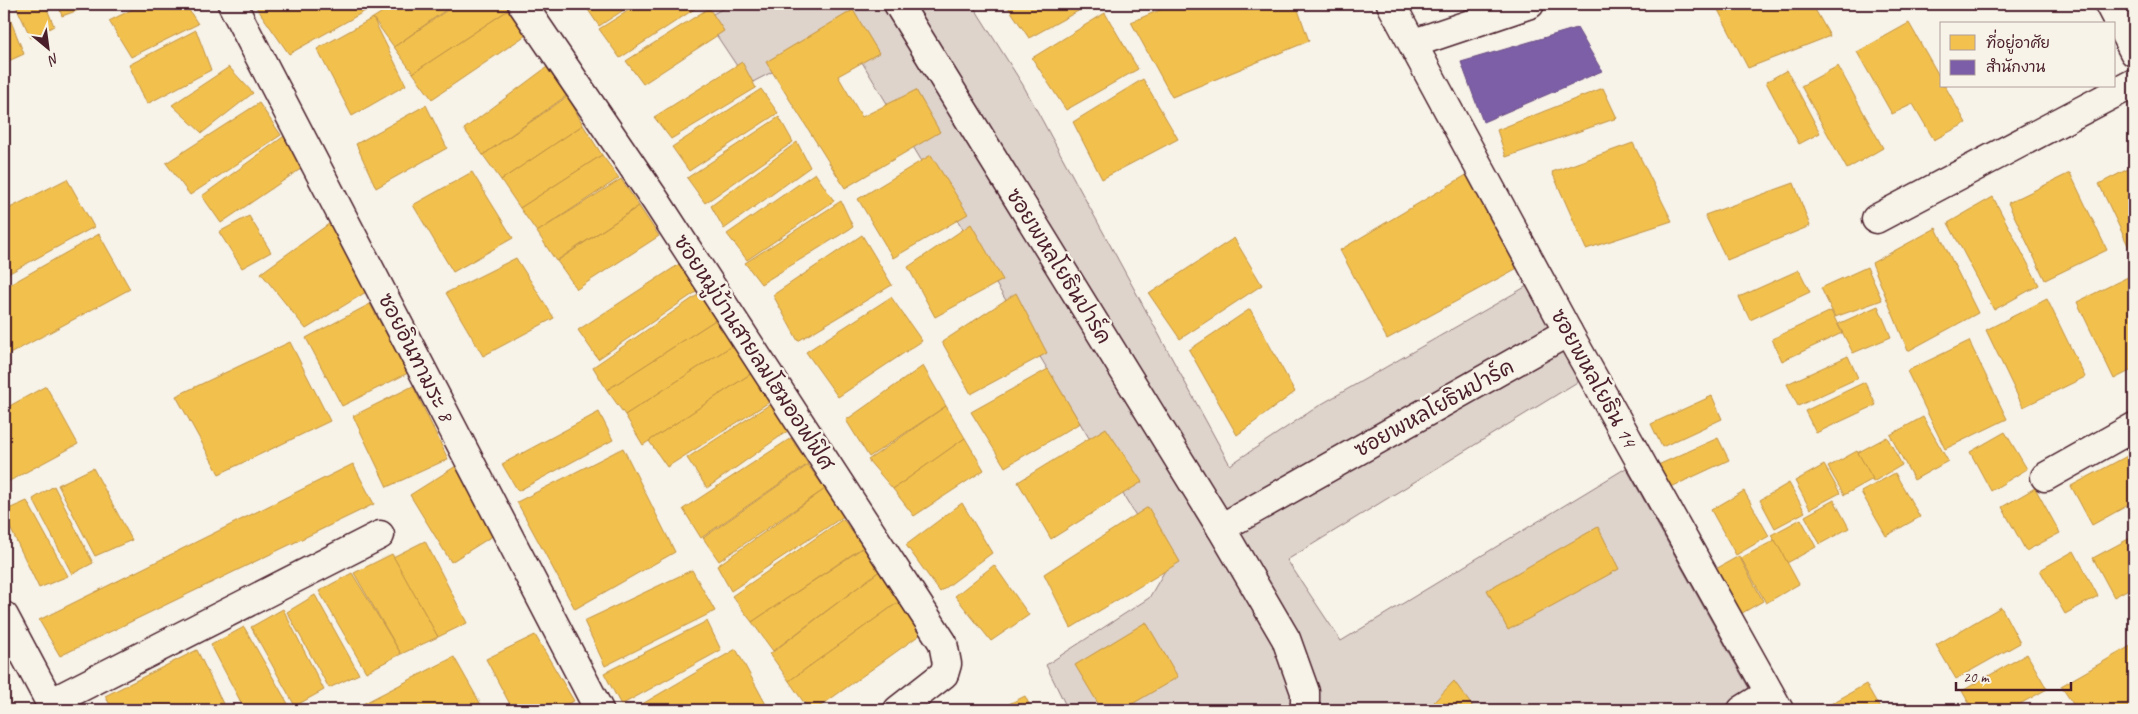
<svg xmlns="http://www.w3.org/2000/svg" width="2138" height="714" font-family="Caveat,'Playpen Sans Thai',sans-serif">
	<style>
		.green { fill: #ded4cc; stroke: #947a7c }
		.homes { fill: #f2c14e; stroke: #c09044 }
		.offices { fill: #7b5ea7; stroke: #6c4b82 }
		.lines { fill: none; stroke-linecap: round; stroke-linejoin: round }
		.minor-casing { stroke: #4a1f2b; stroke-width: 31 }
		.minor { stroke: #f7f3e8; stroke-width: 28 }
		.labels { text-anchor: middle; stroke-width: 5; stroke-linejoin: round; paint-order: stroke }
		.street-label { font-size: 21px; fill: #4a1f2b; stroke: #f7f3e8 }
	</style>
	<rect width="100%" height="100%" fill="#f7f3e8"/>
	<filter id="ink" filterUnits="userSpaceOnUse"><feTurbulence type="fractalNoise" baseFrequency=".02" numOctaves="2"/><feDisplacementMap in="SourceGraphic" scale="10" xChannelSelector="R" yChannelSelector="G"/><feConvolveMatrix kernelMatrix="1 2 1 2 8 2 1 2 1" color-interpolation-filters="sRGB"/></filter>
	<g filter="url(#ink)">
		<!-- green -->
		<path class="green" d="M732,4H972L1023,85L1230,465L1320,405L1527,286L1579,381L1287,560L1341,641L1626,468L1761,710H1068L1046,665L1149,598L1167,567L845,34L749,84L705,18Z"/>
		<!-- homes -->
		<g class="homes">
			<path d="M4,4L24,54L4,63Z"/>
			<path d="M15,4H45L54,26L31,38Z"/>
			<path d="M58,4H93V5L62,16Z"/>
			<path d="M143,4H185L198,24L131,57L109,21Z"/>
			<path d="M254,4H362L367,10L289,54Z"/>
			<path d="M395,4H454L394,47L373,18Z"/>
			<path d="M456,4H507L510,9L413,73L394,47Z"/>
			<path d="M584,4H633L599,26Z"/>
			<path d="M639,4H702L620,58L599,29Z"/>
			<path d="M1006,4H1091L1029,38Z"/>
			<path d="M1174,4H1296L1309,41L1172,97L1131,22Z"/>
			<path d="M1715,4H1812L1830,36L1748,68Z"/>
			<path d="M709,8L724,31L643,84L626,61Z"/>
			<path d="M510,9L529,33L432,99L413,73Z"/>
			<path d="M853,10L879,53L838,76L862,117L916,90L940,132L845,188L766,62Z"/>
			<path d="M1105,13L1138,69L1066,110L1032,58Z"/>
			<path d="M373,18L406,85L352,116L317,49Z"/>
			<path d="M1909,23L1942,81V86H1945L1966,123L1934,140L1913,104L1892,114L1857,52Z"/>
			<path d="M196,30L211,70L147,104L129,65Z"/>
			<path d="M742,62L756,88L671,139L654,117Z"/>
			<path d="M1838,66L1883,148L1847,169L1801,86Z"/>
			<path d="M229,67L253,93L202,133L172,105Z"/>
			<path d="M547,67L566,96L483,155L464,129Z"/>
			<path d="M1787,70L1820,133L1799,144L1766,82Z"/>
			<path d="M1143,79L1178,139L1102,179L1073,122Z"/>
			<path d="M1603,88L1617,118L1506,157L1497,130Z"/>
			<path d="M761,89L778,113L689,171L672,147Z"/>
			<path d="M568,96L583,125L501,180L483,155Z"/>
			<path d="M259,103L281,135L190,195L166,163Z"/>
			<path d="M426,105L447,148L376,188L356,144Z"/>
			<path d="M779,117L793,142L705,203L687,178Z"/>
			<path d="M583,125L602,155L520,208L501,180Z"/>
			<path d="M287,134L305,166L221,223L202,196Z"/>
			<path d="M797,142L810,167L724,229L711,206Z"/>
			<path d="M1633,143L1672,221L1586,249L1552,172Z"/>
			<path d="M602,155L619,178L537,232L520,208Z"/>
			<path d="M931,155L968,214L893,258L858,199Z"/>
			<path d="M2134,166V258L2099,184Z"/>
			<path d="M472,172L513,238L453,272L413,205Z"/>
			<path d="M815,173L834,201L747,260L727,234Z"/>
			<path d="M2070,173L2107,250L2045,280L2008,203Z"/>
			<path d="M1468,174L1523,265L1387,339L1340,250Z"/>
			<path d="M67,179L94,227L4,276V211Z"/>
			<path d="M621,179L639,206L556,261L537,232Z"/>
			<path d="M1794,183L1810,226L1727,260L1705,215Z"/>
			<path d="M1993,197L2039,285L1994,310L1948,223Z"/>
			<path d="M841,201L853,227L761,284L745,263Z"/>
			<path d="M639,206L659,236L577,289L557,261Z"/>
			<path d="M249,216L271,252L242,268L219,232Z"/>
			<path d="M337,218L379,284L306,329L261,273Z"/>
			<path d="M971,224L1003,280L935,317L908,267Z"/>
			<path d="M1936,228L1978,313L1908,351L1872,263Z"/>
			<path d="M99,234L130,289L4,357V288Z"/>
			<path d="M862,235L892,285L798,341L773,295Z"/>
			<path d="M1234,238L1262,285L1180,339L1149,294Z"/>
			<path d="M516,258L554,318L483,356L446,293Z"/>
			<path d="M681,263L699,290L598,359L578,330Z"/>
			<path d="M1867,267L1882,300L1835,317L1821,288Z"/>
			<path d="M1799,270L1810,292L1750,320L1739,297Z"/>
			<path d="M2134,274V369L2114,379L2077,302Z"/>
			<path d="M1016,293L1047,353L971,394L942,342Z"/>
			<path d="M699,294L717,319L607,390L593,367Z"/>
			<path d="M891,297L922,341L838,397L806,352Z"/>
			<path d="M2047,299L2085,377L2023,407L1986,330Z"/>
			<path d="M370,304L408,373L342,406L306,338Z"/>
			<path d="M1878,306L1891,337L1853,353L1838,324Z"/>
			<path d="M1250,309L1295,392L1237,435L1189,350Z"/>
			<path d="M1831,311L1842,333L1782,361L1772,339Z"/>
			<path d="M717,319L733,345L625,415L607,390Z"/>
			<path d="M1969,341L2007,419L1945,449L1907,371Z"/>
			<path d="M290,342L330,421L219,474L176,396Z"/>
			<path d="M733,345L752,373L643,445L625,415Z"/>
			<path d="M1848,356L1858,378L1798,406L1787,384Z"/>
			<path d="M923,366L946,406L869,457L846,420Z"/>
			<path d="M1048,369L1080,423L1005,467L971,412Z"/>
			<path d="M752,373L771,401L667,467L649,441Z"/>
			<path d="M1865,382L1876,405L1816,433L1805,411Z"/>
			<path d="M46,386L78,444L4,484V409Z"/>
			<path d="M413,386L448,459L387,487L353,416Z"/>
			<path d="M1712,396L1722,419L1662,447L1651,424Z"/>
			<path d="M772,403L789,430L707,488L687,458Z"/>
			<path d="M946,406L965,438L893,489L868,460Z"/>
			<path d="M599,412L613,440L518,491L502,464Z"/>
			<path d="M1923,417L1948,461L1914,480L1890,435Z"/>
			<path d="M1106,428L1142,482L1051,539L1018,482Z"/>
			<path d="M2005,432L2027,469L1991,491L1970,452Z"/>
			<path d="M1887,437L1902,465L1873,482L1857,453Z"/>
			<path d="M791,438L808,464L701,538L683,509Z"/>
			<path d="M965,438L984,470L914,516L893,489Z"/>
			<path d="M1718,438L1729,460L1669,488L1658,465Z"/>
			<path d="M623,448L675,552L575,609L517,502Z"/>
			<path d="M1857,451L1873,479L1844,495L1828,467Z"/>
			<path d="M2129,455L2134,464V502L2092,525L2071,486Z"/>
			<path d="M353,464L374,504L60,656L39,620Z"/>
			<path d="M808,465L825,489L719,561L703,538Z"/>
			<path d="M1824,465L1840,493L1810,509L1795,481Z"/>
			<path d="M456,466L494,535L451,562L410,495Z"/>
			<path d="M93,468L132,540L95,556L58,485Z"/>
			<path d="M1895,473L1920,517L1886,536L1861,492Z"/>
			<path d="M1789,483L1805,512L1775,528L1760,500Z"/>
			<path d="M54,486L93,563L72,574L33,499Z"/>
			<path d="M2035,488L2060,533L2026,551L2002,507Z"/>
			<path d="M825,489L844,516L731,591L717,566Z"/>
			<path d="M1744,491L1769,536L1736,555L1711,510Z"/>
			<path d="M1834,500L1849,528L1820,544L1805,516Z"/>
			<path d="M27,501L68,576L39,588L4,515V511Z"/>
			<path d="M962,503L992,553L940,592L906,545Z"/>
			<path d="M1148,507L1180,562L1071,628L1044,574Z"/>
			<path d="M843,519L863,547L752,622L732,596Z"/>
			<path d="M1801,519L1816,547L1787,563L1771,535Z"/>
			<path d="M1598,527L1619,569L1508,630L1487,590Z"/>
			<path d="M2134,536V586L2114,597L2093,558Z"/>
			<path d="M1775,540L1799,584L1766,603L1741,558Z"/>
			<path d="M425,541L467,623L438,637L393,557Z"/>
			<path d="M864,547L881,570L773,651L752,622Z"/>
			<path d="M2074,551L2098,596L2065,614L2040,570Z"/>
			<path d="M392,554L438,637L401,654L354,573Z"/>
			<path d="M1739,556L1763,601L1730,620L1705,575Z"/>
			<path d="M994,565L1029,615L991,641L955,596Z"/>
			<path d="M692,570L715,611L605,666L584,621Z"/>
			<path d="M881,570L900,601L789,681L770,654Z"/>
			<path d="M352,573L401,654L366,672L319,591Z"/>
			<path d="M315,595L359,674L329,688L287,612Z"/>
			<path d="M900,601L921,634L815,710H809L789,681Z"/>
			<path d="M2001,607L2020,643L1956,679L1936,645Z"/>
			<path d="M283,609L324,690L295,706L251,627Z"/>
			<path d="M707,621L721,650L621,705L604,673Z"/>
			<path d="M1146,622L1178,677L1122,710H1102L1075,665Z"/>
			<path d="M244,627L291,709L245,710L211,645Z"/>
			<path d="M535,635L574,701L554,710H513L486,659Z"/>
			<path d="M2134,644V710H2077L2061,686Z"/>
			<path d="M736,649L769,710H632Z"/>
			<path d="M197,650L226,710H113L105,696Z"/>
			<path d="M2027,654L2047,689L2009,710H1973L1962,691Z"/>
			<path d="M454,657L484,710H351Z"/>
			<path d="M1454,681L1475,710H1440L1434,702Z"/>
			<path d="M1866,684L1881,710H1820Z"/>
			<path d="M1025,696L1032,710H997Z"/>
		</g>
		<!-- offices -->
		<path class="offices" d="M1577,28L1602,71L1483,122L1461,62Z"/>
		<g class="lines">
			<!-- minor casing -->
			<g class="minor-casing">
				<g id="minor">
					<path d="M232,4L599,710"/>
					<path d="M522,4L656,201L943,643L947,664L944,674L898,710"/>
					<path d="M898,4L1221,528L1286,639L1305,692V710"/>
					<path d="M1391,4L1568,332L1779,710"/>
					<path d="M2109,4L2134,52"/>
					<path d="M1414,43L1530,4"/>
					<path d="M1876,219L2134,83"/>
					<path d="M2045,477L2134,427"/>
					<path d="M1221,528L1568,332"/>
					<path d="M4,616L54,710"/>
					<path d="M50,703L380,535"/>
					<path d="M1742,710L1769,693"/>
				</g>
			</g>
			<!-- minor -->
			<use href="#minor" class="minor"/>
		</g>
	</g>
	<g class="labels">
		<!-- street labels -->
		<g class="street-label">
			<text transform="translate(1059 266) rotate(58)" y="7">ซอยพหลโยธินปาร์ค</text>
			<text transform="translate(754 352) rotate(57)" y="7">ซอยหมู่บ้านสายลมโฮมออฟฟิศ</text>
			<text transform="translate(416 357) rotate(63)" y="7">ซอยอินทามระ 8</text>
			<text transform="translate(1594 378) rotate(61)" y="7">ซอยพหลโยธิน 14</text>
			<text transform="translate(1434 408) rotate(-29)" y="7">ซอยพหลโยธินปาร์ค</text>
		</g>
	</g>
	<!-- margin -->
	<rect width="2138" height="714" fill="none" stroke="#f7f3e8" stroke-width="20"/>
	<rect x="10" y="10" width="2118" height="694" fill="none" stroke="#4a1f2b" stroke-width="2" filter="url(#ink)"/>
	<!-- legend -->
	<rect x="1940" y="22" width="175" height="65" fill="#f7f3e8" stroke="#b29e9c"/>
	<rect x="1950" y="35" width="25" height="15" fill="#f2c14e" stroke="#b29e9c"/>
	<text x="1986" y="48" font-size="15" fill="#4a1f2b">ที่อยู่อาศัย</text>
	<rect x="1950" y="60" width="25" height="15" fill="#7b5ea7" stroke="#b29e9c"/>
	<text x="1986" y="72" font-size="15" fill="#4a1f2b">สำนักงาน</text>
	<!-- north arrow -->
	<g transform="translate(48 48) rotate(151)" stroke="#f7f3e8" stroke-width="4" paint-order="stroke">
	<path d="M0-4L9 19L0 12L-9 19Z" fill="#4a1f2b"/>
	<text y="-8" font-size="14" font-weight="bold" text-anchor="middle" fill="#4a1f2b">N</text>
	</g>
	<!-- scale -->
	<path d="M1956 682v8h115v-8" fill="none" stroke="#4a1f2b" stroke-width="2.5"/>
	<text x="1963" y="682" font-size="15" fill="#4a1f2b" stroke="#f7f3e8" stroke-width="4" paint-order="stroke">20 m</text>
</svg>
